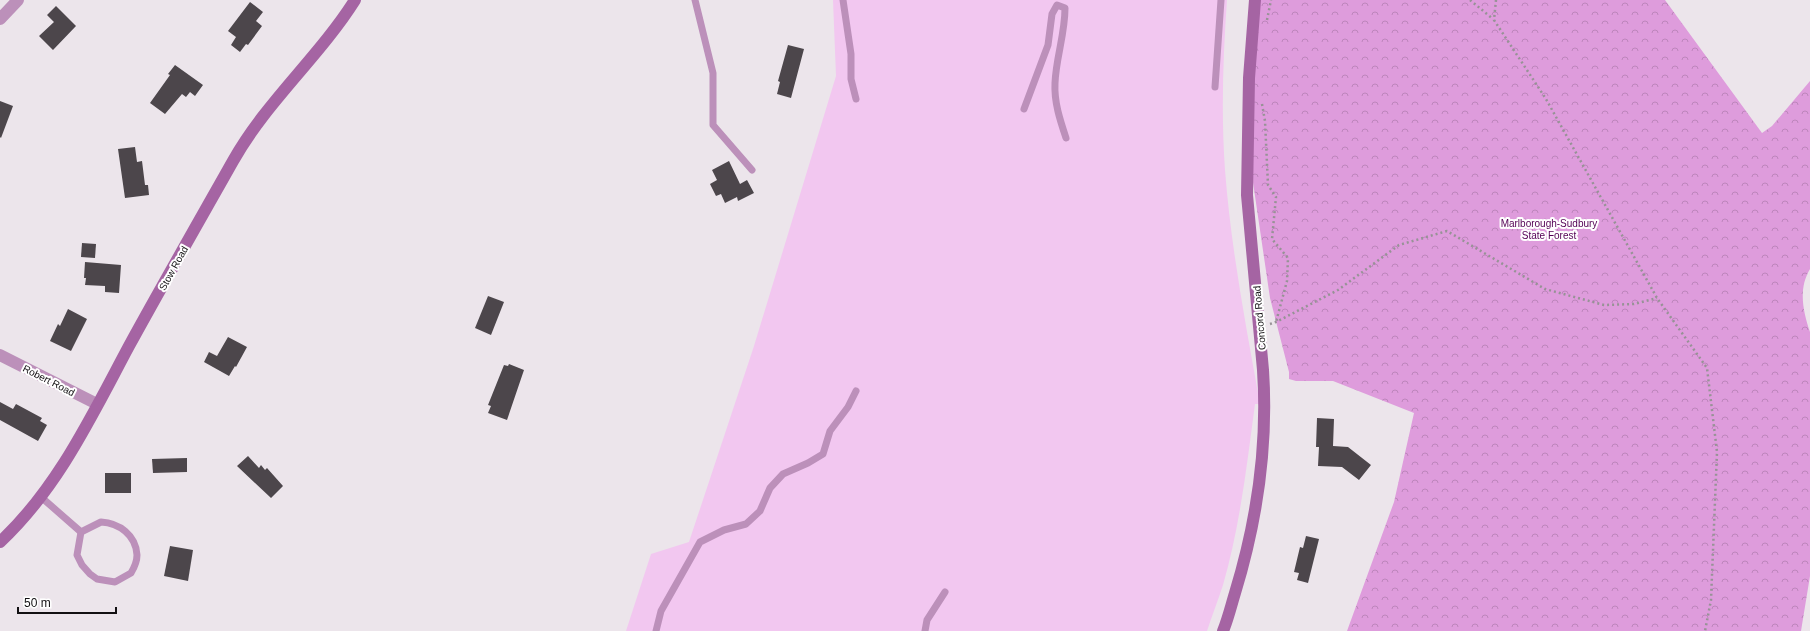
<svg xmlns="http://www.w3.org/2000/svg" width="1810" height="631" font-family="Helvetica,sans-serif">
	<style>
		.grass { fill: #f2c7f0 }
		.forest { fill: url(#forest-crowns) }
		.building { fill: #4c464b }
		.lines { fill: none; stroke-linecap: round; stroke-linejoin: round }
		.path { stroke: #979296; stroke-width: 2.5; stroke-dasharray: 2 3; stroke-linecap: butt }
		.lane { stroke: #bc90ba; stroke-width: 7 }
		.street { stroke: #bc90ba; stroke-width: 12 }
		.secondary { stroke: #a564a3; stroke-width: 12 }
		.labels { text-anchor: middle; stroke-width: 4; stroke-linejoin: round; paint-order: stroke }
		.park-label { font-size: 10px; fill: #530054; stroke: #fff }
		.street-label { font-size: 10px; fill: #121012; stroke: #fff }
	</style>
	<defs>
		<pattern id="forest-crowns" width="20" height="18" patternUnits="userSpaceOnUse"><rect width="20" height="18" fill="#de9cdc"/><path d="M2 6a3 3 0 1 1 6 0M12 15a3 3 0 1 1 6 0" fill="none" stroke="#bd85bc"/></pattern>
	</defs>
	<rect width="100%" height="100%" fill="#ece5eb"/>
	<!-- grass -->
	<path class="grass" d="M833,0H1227C1223,57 1221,113 1225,170C1231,249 1246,326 1260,404H1255C1247,464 1240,526 1223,585C1218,600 1212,616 1207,631H626L651,554L689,542L754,346L836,76Z"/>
	<!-- forest -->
	<path class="forest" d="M1257,0H1665L1762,133L1772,126L1810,81V269C1798,289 1803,311 1810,332V576L1801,631H1347L1394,502L1414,413L1333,381H1296L1289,379V372L1270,298L1250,162Z"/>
	<!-- building -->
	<g class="building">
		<path d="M250,2L263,12L256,21L262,26L248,45L246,44L240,52L231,45L236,37L228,31Z"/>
		<path d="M56,6L76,26L53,50L39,36L54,22L47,15Z"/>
		<path d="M788,45L804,49L791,98L777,94L780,82L778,81Z"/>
		<path d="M175,65L203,85L195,96L190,92L186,97L182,94L165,114L150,103L170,75L168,74Z"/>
		<path d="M0,101L13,106L1,138L0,137Z"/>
		<path d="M135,147L137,162L142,161L145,185H148L149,195L125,198L118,149Z"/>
		<path d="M729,161L740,184L747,180L754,193L738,201L737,197L725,203L721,194L716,196L710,184L717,180L712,170Z"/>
		<path d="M82,243L96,244L95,258L81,257Z"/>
		<path d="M85,262L121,265L119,293L105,292V286L85,285L86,278H84Z"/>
		<path d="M488,296L504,302L491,335L475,328Z"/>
		<path d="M68,309L87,319L71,351L50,341L58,324L60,326Z"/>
		<path d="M228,337L247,347L236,367L235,366L229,376L204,362L209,352L217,356Z"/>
		<path d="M509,364L524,370L507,420L488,413L491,406L488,405L504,365L508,366Z"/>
		<path d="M0,402L13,409L16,404L42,418L40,421L47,425L38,441L0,420Z"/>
		<path d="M1317,418L1334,419L1333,446L1348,447L1371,465L1359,480L1342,467L1318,466L1319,447H1316Z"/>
		<path d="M248,456L259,468L261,465L265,470L267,468L283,486L271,498L237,466Z"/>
		<path d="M187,458V472L153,473L152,459Z"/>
		<rect x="105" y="473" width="26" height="20"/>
		<path d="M1306,536L1319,539L1308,583L1297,580L1299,573L1294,572L1300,547L1303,548Z"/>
		<path d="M170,546L193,550L188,581L164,576Z"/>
	</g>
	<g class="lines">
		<!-- path -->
		<g class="path">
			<path d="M1470,0L1493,19"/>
			<path d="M1496,0L1494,20L1546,99L1657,298L1707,368L1717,452L1711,600L1705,631"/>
			<path d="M1267,20L1271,0"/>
			<path d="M1262,104L1265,121L1268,185L1276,197L1272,239L1288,258L1287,281L1276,322"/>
			<path d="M1270,324L1276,322L1338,290L1399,245L1447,231L1545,289L1604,305L1634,304L1657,298"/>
		</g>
		<!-- lane -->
		<g class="lane">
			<path d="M695,0L713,73V125L752,170"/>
			<path d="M843,0L851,54V79L856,99"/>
			<path d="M1215,87L1221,0"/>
			<path d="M1024,109L1048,45L1052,14L1057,5L1065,8C1065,34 1056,58 1055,83C1054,102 1060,120 1066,138"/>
			<path d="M41,497L81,532"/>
			<path d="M101,522C119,523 136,535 137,555C137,561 134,568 131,573L115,582L97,579L90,574L82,565L77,555L81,532Z"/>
			<path d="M656,631L661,611L700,542L724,530L746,524L760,511L770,488L783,474L808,463L823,454L830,431L848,407L856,391"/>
			<path d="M925,631L927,620L945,592"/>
		</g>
		<!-- street -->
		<g class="street">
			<path d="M0,19L18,0"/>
			<path d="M0,355L97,404"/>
		</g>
		<!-- secondary -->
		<g class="secondary">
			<path d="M0,542C58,488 92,415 129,346C163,284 198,223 233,161C266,102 319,57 355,0"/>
			<path d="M1223,631C1228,619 1231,606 1235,593C1257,521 1268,445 1263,370L1247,195L1249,78L1255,0"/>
		</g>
	</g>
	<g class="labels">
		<!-- park labels -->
		<g class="park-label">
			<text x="1549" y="227">Marlborough-Sudbury<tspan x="1549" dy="12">State Forest</tspan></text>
		</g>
		<!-- street labels -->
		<g class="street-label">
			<text transform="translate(173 268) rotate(-61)" y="4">Stow Road</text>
			<text transform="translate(1259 318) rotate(-95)" y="4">Concord Road</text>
			<text transform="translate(49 380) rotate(27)" y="4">Robert Road</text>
		</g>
	</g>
	<!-- scale -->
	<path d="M18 607v6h98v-6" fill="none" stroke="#121012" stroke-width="2"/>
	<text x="24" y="607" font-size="12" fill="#121012" stroke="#ffffff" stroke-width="3" paint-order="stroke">50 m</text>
</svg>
